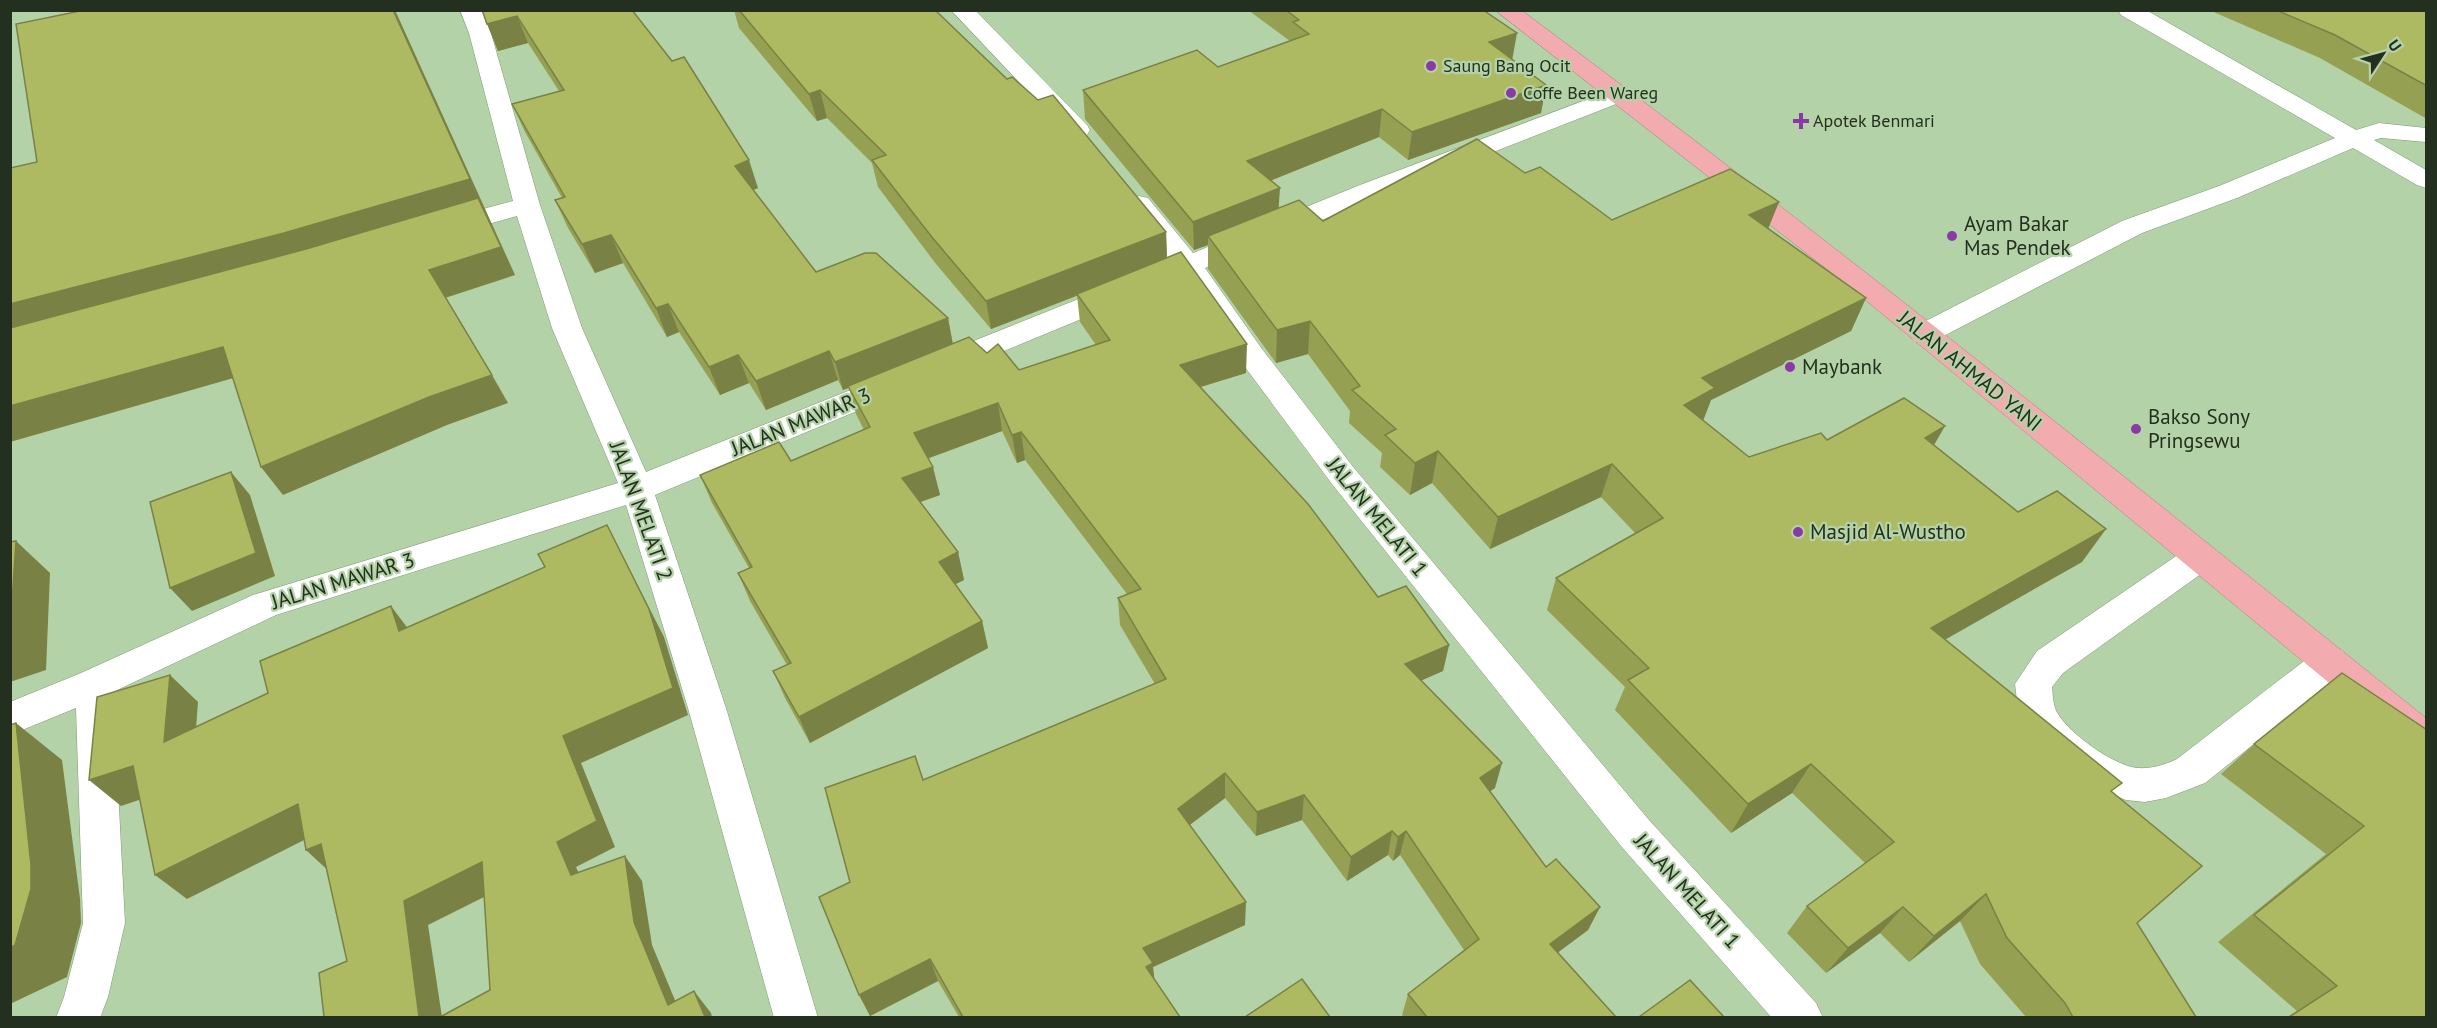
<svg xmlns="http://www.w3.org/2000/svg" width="2437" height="1028" font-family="'PT Sans',sans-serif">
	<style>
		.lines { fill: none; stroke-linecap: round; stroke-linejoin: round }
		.minor-casing { stroke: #7e9a72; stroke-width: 1 }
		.highway-casing { stroke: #aa817d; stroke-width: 1 }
		.minor { fill: #fff; fill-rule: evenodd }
		.highway { fill: #f2acaf; fill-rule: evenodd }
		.wall { fill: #95a053 }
		.shaded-wall { fill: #798244 }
		.building { fill: #adba61; stroke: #798244; stroke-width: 1.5 }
		.poi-dot { fill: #8b39a7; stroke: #b4d2a8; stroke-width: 2 }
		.labels { text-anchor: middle; stroke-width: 4.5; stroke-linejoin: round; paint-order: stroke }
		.far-poi-label { font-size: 18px; fill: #24301f; stroke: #b4d2a8; text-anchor: start }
		.poi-label { font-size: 21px; fill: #24301f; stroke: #b4d2a8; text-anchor: start }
		.street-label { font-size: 21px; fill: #24301f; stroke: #b4d2a8 }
	</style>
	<rect width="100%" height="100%" fill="#b4d2a8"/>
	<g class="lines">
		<!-- minor casing -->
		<g class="minor-casing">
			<g id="minor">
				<path d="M460,10H482L491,33L540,205L582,328L646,472L883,377L894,374L905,377L909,384L905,391L655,495L726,708L818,1018H774L688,708L626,505L276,615L113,692L125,923L108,997L100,1018H56L64,997L83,923L76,708L10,735V702L81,673L253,595L618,483L552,328L517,216L445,236L435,234L432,228L435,222L513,201L469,33Z"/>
				<path d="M951,10H975L1087,125L1090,130L1087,135L1078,137L1069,135Z"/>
				<path d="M2118,10H2146L2356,130L2379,123L2426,128V142L2381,138L2374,140L2426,170V188L2417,185L2353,148L2237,198L2142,233L1934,341L1924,344L1914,341L1909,334L1914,327L2122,221L2219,186L2335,138L2121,15Z"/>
				<path d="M1620,87L1629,89L1632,94L1629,99L1378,197L1205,268L1262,349L1354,468L1649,820L1816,1003L1823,1018H1772L1621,846L1332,484L1242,363L1183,277L953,372L942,375L931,372L927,365L931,358L1171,262L1126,204L1130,198L1139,196L1148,198L1193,253L1360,185Z"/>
				<path d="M2200,544L2212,548L2217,557L2212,566L2063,673L2052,687C2053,696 2053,707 2058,714C2070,734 2113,765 2137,768C2151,769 2165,765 2177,759L2317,651L2330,647L2343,651L2348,662L2343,673L2205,783L2166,798L2145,802L2126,800L2099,789L2054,761L2031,738L2026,727L2018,709L2015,684L2037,651L2188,548Z"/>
			</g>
		</g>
		<!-- highway casing -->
		<g class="highway-casing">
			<path id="highway" d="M1495,10H1521C1829,238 2127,479 2426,718V756L2413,752L1846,284Z"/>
		</g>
		<!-- minor -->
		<use href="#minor" class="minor"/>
		<!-- highway -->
		<use href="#highway" class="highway"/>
	</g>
	<!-- wall -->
	<g class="wall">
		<path d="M482,10H632L758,188L753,190L816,272L948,318L953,344L987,353L1019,370L1096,345L1080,322L1077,296L991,329L936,264L878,187L872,163L827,118L817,121L739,28L734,10H935L1166,232L1167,257L1246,373L1200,387L1378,597L1449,645L1443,671L1421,680L1495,788L1490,791L1546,867L1600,907L1588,930L1558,952L1616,1017H1404L1402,1015L1408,994L1464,950L1400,855L1393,861L1388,855L1347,881L1302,820L1256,836L1225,798L1190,825L1245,925L1153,967L1154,980L1180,1017H959L938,981L870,1016L850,882L923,780L1155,684L1120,625L1118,598L1127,594L1025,460L1017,463L1002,431L929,458L940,495L920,502L958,552L964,580L955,584L982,621L988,648L810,743L785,698L773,671L787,665L750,601L738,573L749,568L712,503L700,475L791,461L864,430L856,414L849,388L843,390L838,380L766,410L749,383L720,395L679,332L667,337L623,263L595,273L568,228L555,200L562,198L525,132L512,104L559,91L528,43L498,51Z"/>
		<path d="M1248,10H1483L1513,60L1546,85L1541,113L1408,160L1379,137L1270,181L1279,208L1323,221L1525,173L1612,220L1768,229L1866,298L1851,331L1711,400L1703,420L1749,457L1827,440L1934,445L2082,562L1945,639L2112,792L2137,923L2196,1017H2026L1980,964L1960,921L1909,962L1880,933L1826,973L1787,933L1807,906L1865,863L1792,793L1731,833L1615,710L1625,687L1547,610L1556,578L1635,533L1601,497L1490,549L1432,483L1410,495L1380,467L1382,453L1349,423L1350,411L1308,354L1276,363L1208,269V245L1194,250L1085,119L1083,90L1218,67L1290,41Z"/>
		<path d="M2209,10H2427V119L2320,58Z"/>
		<path d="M2427,730V1017H2287L2297,1011L2218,942L2326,854L2221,774L2254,744Z"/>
	</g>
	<!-- shaded-wall -->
	<g class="shaded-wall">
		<path d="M393,10H395L515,275L445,298L10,339V304Z"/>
		<path d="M517,16L528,43L498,51L487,24Z"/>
		<path d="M1517,33L1512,61L1489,42Z"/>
		<path d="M1546,85L1541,113L1408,160L1412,132Z"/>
		<path d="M820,90L827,118L817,121L809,94Z"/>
		<path d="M1382,109L1379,137L1247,190V161Z"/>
		<path d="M749,160L758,188L744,194L735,166Z"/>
		<path d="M1280,188L1278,217L1208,236V245L1194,250L1193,222Z"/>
		<path d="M1779,202L1766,234L1749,215Z"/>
		<path d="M1166,232L1167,260L991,329L986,301Z"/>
		<path d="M611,235L623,263L595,273L582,244Z"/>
		<path d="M1866,298L1851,331L1711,400L1703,421L1684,405L1702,378Z"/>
		<path d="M668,304L679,332L667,337L656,308Z"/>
		<path d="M948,318L953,346L843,390L835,362Z"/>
		<path d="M1310,321L1308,354L1276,363L1277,330Z"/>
		<path d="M1247,344L1246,373L1181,393L1180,365Z"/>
		<path d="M223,347L244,375L10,442V406Z"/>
		<path d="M829,351L838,380L766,410L756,381Z"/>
		<path d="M738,355L749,383L720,395L709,367Z"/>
		<path d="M492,375L508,403L447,425L283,495L261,467L429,397Z"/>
		<path d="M998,403L1002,431L921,461L914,433Z"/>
		<path d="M1945,426L1926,459L1925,438Z"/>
		<path d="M1021,432L1025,460L1017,463L1012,435Z"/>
		<path d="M1438,451L1432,483L1410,495L1415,463Z"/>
		<path d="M1612,464L1601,497L1490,549L1498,517Z"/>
		<path d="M933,467L940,495L909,506L902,478Z"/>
		<path d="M231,472L250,495L275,576L192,611L170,588Z"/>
		<path d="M607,525L664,637L688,715L581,763L615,847L576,867L590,899L571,875L557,842L563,736Z"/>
		<path d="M2106,529L2082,562L1911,659L1931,628Z"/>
		<path d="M16,541L50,573L46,670L10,682V633Z"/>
		<path d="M958,552L964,580L946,589L939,562Z"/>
		<path d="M391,606L412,634L399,631Z"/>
		<path d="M982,621L988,648L810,743L799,717Z"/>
		<path d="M1449,645L1443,671L1400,690L1405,664Z"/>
		<path d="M170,675L198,702L193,768L164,742Z"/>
		<path d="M16,723L62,760L80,899L81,923L67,977L10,1004V948Z"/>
		<path d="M1502,763L1495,788L1473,803L1480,778Z"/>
		<path d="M1811,764L1792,793L1731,833L1748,804Z"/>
		<path d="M133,766L163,792L121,806L89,780Z"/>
		<path d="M1225,773V798L1179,833L1178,809Z"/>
		<path d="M1304,795L1302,820L1256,836L1257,812Z"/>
		<path d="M298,804L324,830L187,899L155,875Z"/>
		<path d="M1392,831L1388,855L1347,881L1351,857Z"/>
		<path d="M1406,831L1400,855L1393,861L1398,837Z"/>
		<path d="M321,844L333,875L306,850Z"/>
		<path d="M625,856L642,881L652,945L682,1017L668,1005L634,922Z"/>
		<path d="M482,862L504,887L428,925L442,1017H419L404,901Z"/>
		<path d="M1986,894L1960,921L1909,962L1934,936Z"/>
		<path d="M1246,902L1245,925L1153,967L1155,984L1148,989L1143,948Z"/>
		<path d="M1600,907L1588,930L1540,966L1550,944Z"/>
		<path d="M1903,907L1880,933L1826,973L1848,948Z"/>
		<path d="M930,959L938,981L870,1016L859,995Z"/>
		<path d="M694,991L711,1013L712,1017H705Z"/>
	</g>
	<!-- building -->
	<g class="building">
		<path d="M85,10H393L470,179L284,233L10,304V168L37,162L16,24Z"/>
		<path d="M482,10H632L672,61L684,57L749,160L735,166L816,272L865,253H876L948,318L835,362L829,351L756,381L738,355L709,367L668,304L656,308L611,235L582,244L555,200L565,197L512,104L564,90L517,16L487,24Z"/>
		<path d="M739,10H935L1007,79L1012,77L1038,100L1053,95L1166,232L986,301L931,236L872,160L886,155L820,90L809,94Z"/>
		<path d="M1286,10H1483L1517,33L1489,42L1546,85L1412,132L1382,109L1247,161L1280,188L1193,222L1083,90L1197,50L1218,67L1309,34L1293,22L1299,20Z"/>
		<path d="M2276,10H2427V86L2335,35Z"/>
		<path d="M1477,139L1525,173L1540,167L1612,220L1730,169L1779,202L1749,215L1866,298L1702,378L1715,388L1684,405L1749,457L1821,433L1827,440L1904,398L1945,426L1925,438L2018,512L2057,491L2106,529L1931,628L2122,783L2111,791L2202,866L2137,923L2196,1017H2073L2065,1003L2007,938L1986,894L1934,936L1903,907L1848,948L1807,906L1894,842L1811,764L1748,804L1628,680L1649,668L1556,578L1663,518L1612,464L1498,517L1438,451L1415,463L1385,435L1396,429L1352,390L1360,386L1310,321L1277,330L1208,236L1299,200L1323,221Z"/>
		<path d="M478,198L501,247L429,270L492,375L429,397L261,467L223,347L10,406V328L306,249Z"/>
		<path d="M1181,252L1247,344L1180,365L1308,504L1378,597L1406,586L1449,645L1405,664L1502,763L1480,778L1546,867L1556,859L1600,907L1550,944L1616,1017H1427L1408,994L1479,939L1406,831L1398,837L1392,831L1351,857L1304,795L1257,812L1225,773L1178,809L1246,902L1143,948L1153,963L1146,967L1180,1017H963L930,959L859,995L819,897L850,882L825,788L915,756L923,780L1166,679L1118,598L1141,589L1021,432L1012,435L998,403L914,433L933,467L902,478L958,552L939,562L982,621L799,717L773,671L791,663L738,573L752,567L700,475L779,442L791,461L870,427L848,386L969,337L987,353L998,344L1019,370L1110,340L1077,294Z"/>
		<path d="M231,472L256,553L170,588L150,502Z"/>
		<path d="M607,525L649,609L673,688L563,736L597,821L557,842L571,875L625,856L634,922L668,1005L694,991L705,1017H440L490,990L482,862L404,901L419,1017H324L319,973L347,961L321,844L306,850L298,804L155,875L133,766L89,780L97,697L170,675L164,742L268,693L260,661L391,606L399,631L545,567L538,554Z"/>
		<path d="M16,541L10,633V542Z"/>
		<path d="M2342,673L2427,730V1017H2289L2337,986L2254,915L2364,826L2254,744Z"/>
		<path d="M16,723L31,865V889L15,945L10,948V725Z"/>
		<path d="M1302,979L1330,1017H1245Z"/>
		<path d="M1690,980L1724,1017H1639Z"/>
	</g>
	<!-- markers -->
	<g class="poi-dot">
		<circle cx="1431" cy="66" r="6"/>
		<circle cx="1511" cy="93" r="6"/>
		<path d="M1798 112h6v6h6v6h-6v6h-6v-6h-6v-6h6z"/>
		<circle cx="1952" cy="236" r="6"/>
		<circle cx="1790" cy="367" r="6"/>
		<circle cx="2136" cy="429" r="6"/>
		<circle cx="1798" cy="532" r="6"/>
	</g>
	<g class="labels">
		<!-- far-poi labels -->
		<g class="far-poi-label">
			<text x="1443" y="72">Saung Bang Ocit</text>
			<text x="1523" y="99">Coffe Been Wareg</text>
			<text x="1813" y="127">Apotek Benmari</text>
		</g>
		<!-- poi labels -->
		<g class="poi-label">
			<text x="1964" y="231">Ayam Bakar<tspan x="1964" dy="24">Mas Pendek</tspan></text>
			<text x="1802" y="374">Maybank</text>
			<text x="2148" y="424">Bakso Sony<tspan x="2148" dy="24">Pringsewu</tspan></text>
			<text x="1810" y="539">Masjid Al-Wustho</text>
		</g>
		<!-- street labels -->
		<g class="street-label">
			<text transform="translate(1970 371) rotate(39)" y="7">JALAN AHMAD YANI</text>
			<text transform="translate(801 422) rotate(-22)" y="7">JALAN MAWAR 3</text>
			<text transform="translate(641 511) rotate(70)" y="7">JALAN MELATI 2</text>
			<text transform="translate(1377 517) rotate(51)" y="7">JALAN MELATI 1</text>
			<text transform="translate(343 581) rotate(-17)" y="7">JALAN MAWAR 3</text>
			<text transform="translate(1687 891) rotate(48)" y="7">JALAN MELATI 1</text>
		</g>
	</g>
	<!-- border -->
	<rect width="2437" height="1028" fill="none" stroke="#24301f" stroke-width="24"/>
	<!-- north arrow -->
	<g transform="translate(2383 54) rotate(54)" stroke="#b4d2a8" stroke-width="4.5" paint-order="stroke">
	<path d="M0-4.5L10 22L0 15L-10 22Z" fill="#24301f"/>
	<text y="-9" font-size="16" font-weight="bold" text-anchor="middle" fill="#24301f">U</text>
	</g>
</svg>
